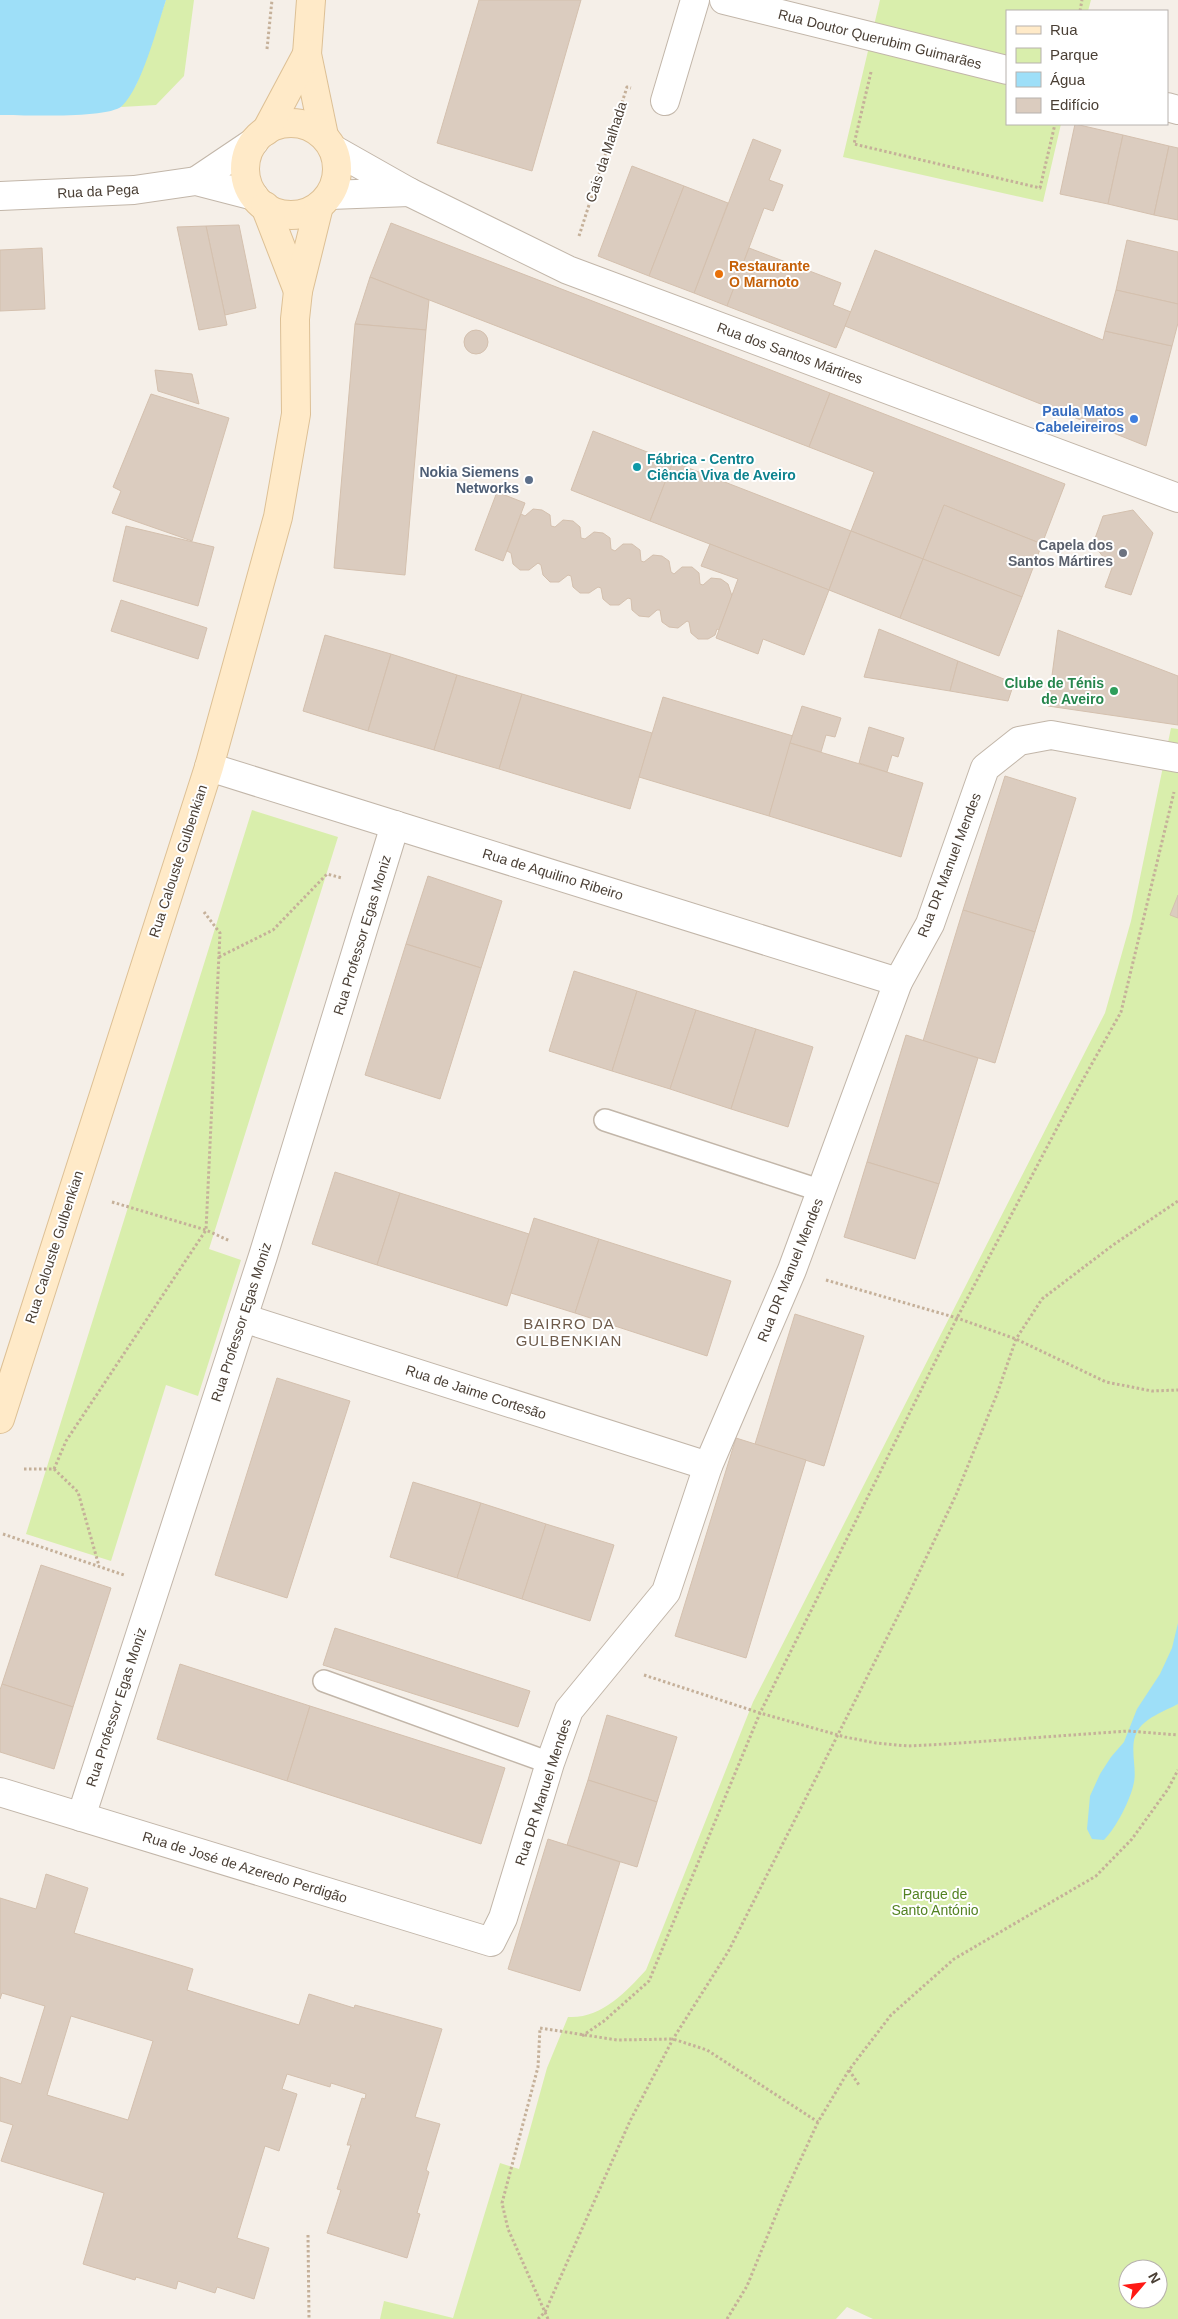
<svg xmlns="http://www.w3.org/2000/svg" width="1178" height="2319" font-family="Helvetica,sans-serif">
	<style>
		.green { fill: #d9eeac; fill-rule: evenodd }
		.water { fill: #9edff8 }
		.building { fill: #dbccbf; stroke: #d4c0ae; fill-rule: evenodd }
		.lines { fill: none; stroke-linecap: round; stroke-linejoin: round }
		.lane-casing { stroke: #c2b6a9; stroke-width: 24 }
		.street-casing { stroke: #c2b6a9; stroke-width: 30 }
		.secondary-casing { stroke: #ddc095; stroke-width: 30 }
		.path { stroke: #c5b099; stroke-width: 3; stroke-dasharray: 2.5 2.5; stroke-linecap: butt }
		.lane { stroke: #fff; stroke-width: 21 }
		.street { stroke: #fff; stroke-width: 28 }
		.secondary { stroke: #ffeac8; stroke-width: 28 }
		.food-dot { fill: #e8710a; stroke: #fff; stroke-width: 2 }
		.shop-dot { fill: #3f7fe0; stroke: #fff; stroke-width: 2 }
		.culture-dot { fill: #0f9aa8; stroke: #fff; stroke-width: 2 }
		.service-dot { fill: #5c6f8a; stroke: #fff; stroke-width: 2 }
		.worship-dot { fill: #6b7280; stroke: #fff; stroke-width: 2 }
		.leisure-dot { fill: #2e9e5b; stroke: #fff; stroke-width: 2 }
		.labels { text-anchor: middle; stroke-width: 4; stroke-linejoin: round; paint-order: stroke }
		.street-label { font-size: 14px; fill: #4a3f35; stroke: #fff }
		.food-label { font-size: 14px; font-weight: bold; fill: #c56008; stroke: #fff; text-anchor: start }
		.shop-label { font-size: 14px; font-weight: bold; fill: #366cbe; stroke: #fff; text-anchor: end }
		.culture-label { font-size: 14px; font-weight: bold; fill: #0d838f; stroke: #fff; text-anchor: start }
		.service-label { font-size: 14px; font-weight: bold; fill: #4e5e75; stroke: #fff; text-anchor: end }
		.worship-label { font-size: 14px; font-weight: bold; fill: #5b616d; stroke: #fff; text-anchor: end }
		.leisure-label { font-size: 14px; font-weight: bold; fill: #27864d; stroke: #fff; text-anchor: end }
		.park-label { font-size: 14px; fill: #538222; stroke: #fff }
		.neighbourhood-label { font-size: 15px; letter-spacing: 1px; fill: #6e5b4b; stroke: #fff }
	</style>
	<rect width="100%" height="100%" fill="#f5efe8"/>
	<!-- green -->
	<g class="green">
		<path d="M166,0H194L184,76L156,105L121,107L136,85Z"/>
		<path d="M880,0H1091L1088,11H1007V124H1061L1043,202L843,157Z"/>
		<path d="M1171,728L1178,729V2319H873L847,2307L836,2319H380L384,2301L453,2318L500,2163L519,2169L547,2068L568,2017C601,2019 626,1992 646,1970L753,1702L1105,1013L1131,921ZM1128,2269H1158V2299H1128Z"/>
		<path d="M252,810L338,837L209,1249L241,1260L198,1396L166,1385L111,1561L26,1534Z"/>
	</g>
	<!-- water -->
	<g class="water">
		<path d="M0,0H166C157,27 142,87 122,106C108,119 22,115 0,115Z"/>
		<path d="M1178,1623V1704C1165,1711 1144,1718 1137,1732C1129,1746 1137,1767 1134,1782C1131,1799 1116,1828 1104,1840L1092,1839L1087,1829L1090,1796L1100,1774L1111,1757L1124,1742L1137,1709L1160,1674L1172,1648Z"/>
	</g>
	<!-- building -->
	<g class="building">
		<path d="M479,0H581L532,171L437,143Z"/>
		<path d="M1075,124L1123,135L1108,204L1060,194Z"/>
		<path d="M1123,135L1169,146L1154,215L1108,204Z"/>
		<path d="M753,139L781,150L769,180L783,185L773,211L764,208L727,306L694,293Z"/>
		<path d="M1169,146L1178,148V220L1154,215Z"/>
		<path d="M632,166L684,186L649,276L598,256Z"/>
		<path d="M684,186L728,203L694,293L649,276Z"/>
		<path d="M391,223L830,393L809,447L370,277Z"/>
		<path d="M239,225L256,308L225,315L206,226Z"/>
		<path d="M206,226L227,325L199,330L177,227Z"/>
		<path d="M1127,240L1178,252V304L1116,290Z"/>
		<path d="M42,248L45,309L0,311V250Z"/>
		<path d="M749,248L841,283L833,305L851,312L836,348L727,306Z"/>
		<path d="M875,250L1103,340L1105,331L1172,346L1146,446L845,326Z"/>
		<path d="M370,277L429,300L426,330L355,324Z"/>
		<path d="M1116,290L1178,304V323L1172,346L1105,331Z"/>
		<path d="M355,324L426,330L405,575L334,568Z"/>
		<circle cx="476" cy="342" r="12"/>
		<path d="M155,370L192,374L199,404L158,391Z"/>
		<path d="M830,393L1065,484L1042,544L944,505L923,559L851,531L874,472L809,447Z"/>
		<path d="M151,394L229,418L192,541L112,513L121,491L113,487Z"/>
		<path d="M593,431L673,462L650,521L571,490Z"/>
		<path d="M673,462L851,531L829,590L650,521Z"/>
		<path d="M497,492L525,503L503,561L475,550Z"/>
		<path d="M944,505L1042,544L1022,597L923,559Z"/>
		<path d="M533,509L542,510L550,515L551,526L555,527L563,520L573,521L580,527L581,538L585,539L594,532L603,533L610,538L611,549L615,551L623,544H632L640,550L641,561L644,562L653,555L662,556L669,561L671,572L674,574L682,567H692L699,573L700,584L703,585L711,578L721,579L728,584L732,596L719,630L717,629L715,635L708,639H698L691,633L689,622L687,621L678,628L669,627L662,622L660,610H657L649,617L639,616L632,610L631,599L628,598L619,605H610L603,599L601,588L598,587L589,593H580L573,587L571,576L568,575L559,582H550L543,575L541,565L538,563L529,570H520L513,564L511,553L507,551L521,514L525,516Z"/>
		<path d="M1133,510L1153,533L1131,595L1105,587L1112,568L1093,544L1103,516Z"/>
		<path d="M126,526L214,547L198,606L113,581Z"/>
		<path d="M851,531L923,559L900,618L829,590Z"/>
		<path d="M710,544L829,590L804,655L763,639L758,654L716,638L738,579L701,566Z"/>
		<path d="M923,559L1022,597L999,656L900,618Z"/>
		<path d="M121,600L207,628L198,659L111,631Z"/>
		<path d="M879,629L958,661L950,691L864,677Z"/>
		<path d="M1058,630L1178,676V725L1048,706Z"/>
		<path d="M325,635L391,654L368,731L303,711Z"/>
		<path d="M391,654L457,675L434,750L368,731Z"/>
		<path d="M958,661L1014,683L1008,701L950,691Z"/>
		<path d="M457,675L522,694L499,769L434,750Z"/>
		<path d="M522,694L652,733L630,809L499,769Z"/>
		<path d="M663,697L793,736L769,816L639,777Z"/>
		<path d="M802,706L841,718L835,737L826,735L821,752L790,743Z"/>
		<path d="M869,727L904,738L898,757L892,755L887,772L859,763Z"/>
		<path d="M790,743L923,783L901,857L769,816Z"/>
		<path d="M1005,776L1076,798L1035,932L963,910Z"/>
		<path d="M428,876L502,901L481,968L406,944Z"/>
		<path d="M1178,895V918L1170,915Z"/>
		<path d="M963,910L1035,932L995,1063L923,1041Z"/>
		<path d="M406,944L481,968L440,1099L365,1075Z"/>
		<path d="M574,971L637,991L612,1071L549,1051Z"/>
		<path d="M637,991L696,1010L670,1089L612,1071Z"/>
		<path d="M696,1010L756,1029L731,1109L670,1089Z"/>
		<path d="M756,1029L813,1047L788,1127L731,1109Z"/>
		<path d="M906,1035L978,1058L939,1184L867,1162Z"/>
		<path d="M867,1162L939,1184L915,1259L844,1237Z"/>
		<path d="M335,1172L400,1193L377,1265L312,1244Z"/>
		<path d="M400,1193L529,1234L507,1306L377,1265Z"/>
		<path d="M534,1218L599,1239L575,1313L511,1293Z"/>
		<path d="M599,1239L731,1281L707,1356L575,1313Z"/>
		<path d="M795,1314L864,1336L824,1466L755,1444Z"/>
		<path d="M277,1378L350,1401L287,1598L215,1575Z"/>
		<path d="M736,1438L806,1460L746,1658L675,1636Z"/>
		<path d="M413,1482L481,1503L457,1578L390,1557Z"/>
		<path d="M481,1503L546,1524L522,1599L457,1578Z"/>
		<path d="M546,1524L614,1545L590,1621L522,1599Z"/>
		<path d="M41,1565L111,1588L73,1707L2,1684Z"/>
		<path d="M335,1628L530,1691L518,1727L323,1665Z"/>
		<path d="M180,1664L310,1706L287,1781L157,1739Z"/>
		<path d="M2,1684L73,1707L54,1769L0,1752V1690Z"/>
		<path d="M310,1706L505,1768L481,1844L287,1781Z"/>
		<path d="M607,1715L677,1737L657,1802L588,1780Z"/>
		<path d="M588,1780L657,1802L637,1867L567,1845Z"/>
		<path d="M548,1839L620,1862L580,1991L508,1969Z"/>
		<path d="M46,1874L88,1888L74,1933L193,1969L187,1990L299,2025L309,1994L354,2008L355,2005L442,2029L415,2117L440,2124L426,2170L429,2172L417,2213L420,2214L407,2258L327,2233L341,2190L337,2189L351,2145H347L362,2098L365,2099L366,2094L331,2083L330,2087L287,2074L282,2089L297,2094L279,2151L265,2146L237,2238L269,2248L254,2299L217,2287L215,2293L178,2281L176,2289L136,2277L135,2280L83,2264L104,2193L1,2161L13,2125L0,2121V2077L21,2084L45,2006L2,1993L0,1999V1898L36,1909ZM71,2016L153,2041L128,2120L47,2095Z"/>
	</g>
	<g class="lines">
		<!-- lane casing -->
		<g class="lane-casing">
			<g id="lane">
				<path d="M605,1120L822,1191"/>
				<path d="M324,1681L550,1763"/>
			</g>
		</g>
		<!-- street casing -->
		<g class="street-casing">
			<g id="street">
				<path d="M724,0L1007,70"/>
				<path d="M665,101L695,0"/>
				<path d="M1167,107L1178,110"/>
				<path d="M333,149L409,192L568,270L1178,498"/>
				<path d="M196,181L254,142"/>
				<path d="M330,195L409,192"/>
				<path d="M0,196L134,190L196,181L254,196"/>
				<path d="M209,767L898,982"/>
				<path d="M243,1318L708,1466"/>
				<path d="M0,1792L491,1942L503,1918L550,1763L569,1710L666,1592L708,1466L792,1270L898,982L930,924L985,768L1019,741L1051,735L1178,758"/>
				<path d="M81,1817L263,1256L395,825"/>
			</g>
		</g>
		<!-- secondary casing -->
		<g class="secondary-casing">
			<g id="secondary">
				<path d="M311,0L307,54L324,136"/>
				<circle cx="291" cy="169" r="46"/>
				<path d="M266,131L307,54"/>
				<path d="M265,206L298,291"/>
				<path d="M0,1419L209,767L278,517L296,414L295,319L298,291L319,206"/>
			</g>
		</g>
		<!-- path -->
		<g class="path">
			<path d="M1080,11L1082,0"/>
			<path d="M267,49L272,0"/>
			<path d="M871,72L854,144L1040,188L1055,124"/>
			<path d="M579,236L627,87L631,88"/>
			<path d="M219,957L273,930L327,874L342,878"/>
			<path d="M112,1202L206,1230L230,1241"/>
			<path d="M826,1280L957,1318L1016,1339L1106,1382L1152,1391L1178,1390"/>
			<path d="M24,1469H54L66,1441L206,1230L220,933L204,912"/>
			<path d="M54,1469L78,1492L99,1566"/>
			<path d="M3,1534L124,1575"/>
			<path d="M644,1675L760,1713L845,1737L876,1743L908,1746L946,1744L1128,1731L1178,1735"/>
			<path d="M582,2036L604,2021L649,1981L760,1713L957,1318L1076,1092L1121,1012L1174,792"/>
			<path d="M849,2070L859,2085"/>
			<path d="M308,2235L309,2319"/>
			<path d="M538,2319L545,2312L630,2121L673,2039L728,1952L904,1604L956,1495L997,1394L1016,1339L1042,1299L1113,1245L1178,1201"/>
			<path d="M548,2319L508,2229L502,2203L538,2067L540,2028L617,2040L673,2039L707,2050L818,2122"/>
			<path d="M727,2319L747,2286L785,2193L818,2122L849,2070L891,2015L954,1959L1096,1876L1132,1839L1168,1789L1178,1770"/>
		</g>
		<!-- lane -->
		<use href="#lane" class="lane"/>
		<!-- street -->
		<use href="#street" class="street"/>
		<!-- secondary -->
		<use href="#secondary" class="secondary"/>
	</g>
	<!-- markers -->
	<circle class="food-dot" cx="719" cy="274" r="5"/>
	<circle class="shop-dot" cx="1134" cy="419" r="5"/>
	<circle class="culture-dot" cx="637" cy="467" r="5"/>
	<circle class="service-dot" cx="529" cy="480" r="5"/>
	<circle class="worship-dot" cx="1123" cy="553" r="5"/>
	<circle class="leisure-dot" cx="1114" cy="691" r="5"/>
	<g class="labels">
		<!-- street labels -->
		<g class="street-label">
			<text transform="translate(880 39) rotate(14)" y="5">Rua Doutor Querubim Guimarães</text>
			<text transform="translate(606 152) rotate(-72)" y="5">Cais da Malhada</text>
			<text transform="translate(98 191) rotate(-3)" y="5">Rua da Pega</text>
			<text transform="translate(790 353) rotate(20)" y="5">Rua dos Santos Mártires</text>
			<text transform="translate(178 861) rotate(-72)" y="5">Rua Calouste Gulbenkian</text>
			<text transform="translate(949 865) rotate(-69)" y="5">Rua DR Manuel Mendes</text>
			<text transform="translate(553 874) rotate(17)" y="5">Rua de Aquilino Ribeiro</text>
			<text transform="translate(362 935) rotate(-73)" y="5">Rua Professor Egas Moniz</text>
			<text transform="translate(54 1247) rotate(-72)" y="5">Rua Calouste Gulbenkian</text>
			<text transform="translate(790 1270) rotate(-68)" y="5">Rua DR Manuel Mendes</text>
			<text transform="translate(241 1322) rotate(-72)" y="5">Rua Professor Egas Moniz</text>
			<text transform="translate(476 1392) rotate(18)" y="5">Rua de Jaime Cortesão</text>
			<text transform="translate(116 1707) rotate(-72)" y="5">Rua Professor Egas Moniz</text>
			<text transform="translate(543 1792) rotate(-72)" y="5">Rua DR Manuel Mendes</text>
			<text transform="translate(245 1867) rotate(17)" y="5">Rua de José de Azeredo Perdigão</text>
		</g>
		<!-- food labels -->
		<g class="food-label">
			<text x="729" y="271">Restaurante<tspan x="729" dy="16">O Marnoto</tspan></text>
		</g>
		<!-- shop labels -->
		<g class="shop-label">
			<text x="1124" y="416">Paula Matos<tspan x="1124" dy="16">Cabeleireiros</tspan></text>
		</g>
		<!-- culture labels -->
		<g class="culture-label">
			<text x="647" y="464">Fábrica - Centro<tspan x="647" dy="16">Ciência Viva de Aveiro</tspan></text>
		</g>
		<!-- service labels -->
		<g class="service-label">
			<text x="519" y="477">Nokia Siemens<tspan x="519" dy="16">Networks</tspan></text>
		</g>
		<!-- worship labels -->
		<g class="worship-label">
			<text x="1113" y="550">Capela dos<tspan x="1113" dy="16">Santos Mártires</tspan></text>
		</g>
		<!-- leisure labels -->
		<g class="leisure-label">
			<text x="1104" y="688">Clube de Ténis<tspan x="1104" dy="16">de Aveiro</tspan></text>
		</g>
		<!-- park labels -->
		<g class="park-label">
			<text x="935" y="1899">Parque de<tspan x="935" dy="16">Santo António</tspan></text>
		</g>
		<!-- neighbourhood labels -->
		<g class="neighbourhood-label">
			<text x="569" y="1329">BAIRRO DA<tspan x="569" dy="17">GULBENKIAN</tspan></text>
		</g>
	</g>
	<!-- legend -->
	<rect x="1006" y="10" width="162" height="115" fill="#ffffff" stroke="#b7b2ae"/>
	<rect x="1016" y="26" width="25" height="8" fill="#ffeac8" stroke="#b7b2ae"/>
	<text x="1050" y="35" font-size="15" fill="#4a3f35">Rua</text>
	<rect x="1016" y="48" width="25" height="15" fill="#d9eeac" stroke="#b7b2ae"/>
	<text x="1050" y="60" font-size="15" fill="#4a3f35">Parque</text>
	<rect x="1016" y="72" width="25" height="15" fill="#9edff8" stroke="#b7b2ae"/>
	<text x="1050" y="85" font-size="15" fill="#4a3f35">Água</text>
	<rect x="1016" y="98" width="25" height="15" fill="#dbccbf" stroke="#b7b2ae"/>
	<text x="1050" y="110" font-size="15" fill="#4a3f35">Edifício</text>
	<!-- north arrow -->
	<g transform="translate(1143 2284) rotate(62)"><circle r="24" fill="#ffffff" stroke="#b7b2ae"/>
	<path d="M0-4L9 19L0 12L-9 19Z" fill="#ff1915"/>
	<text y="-8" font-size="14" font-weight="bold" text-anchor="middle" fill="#4a3f35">N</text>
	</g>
</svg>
